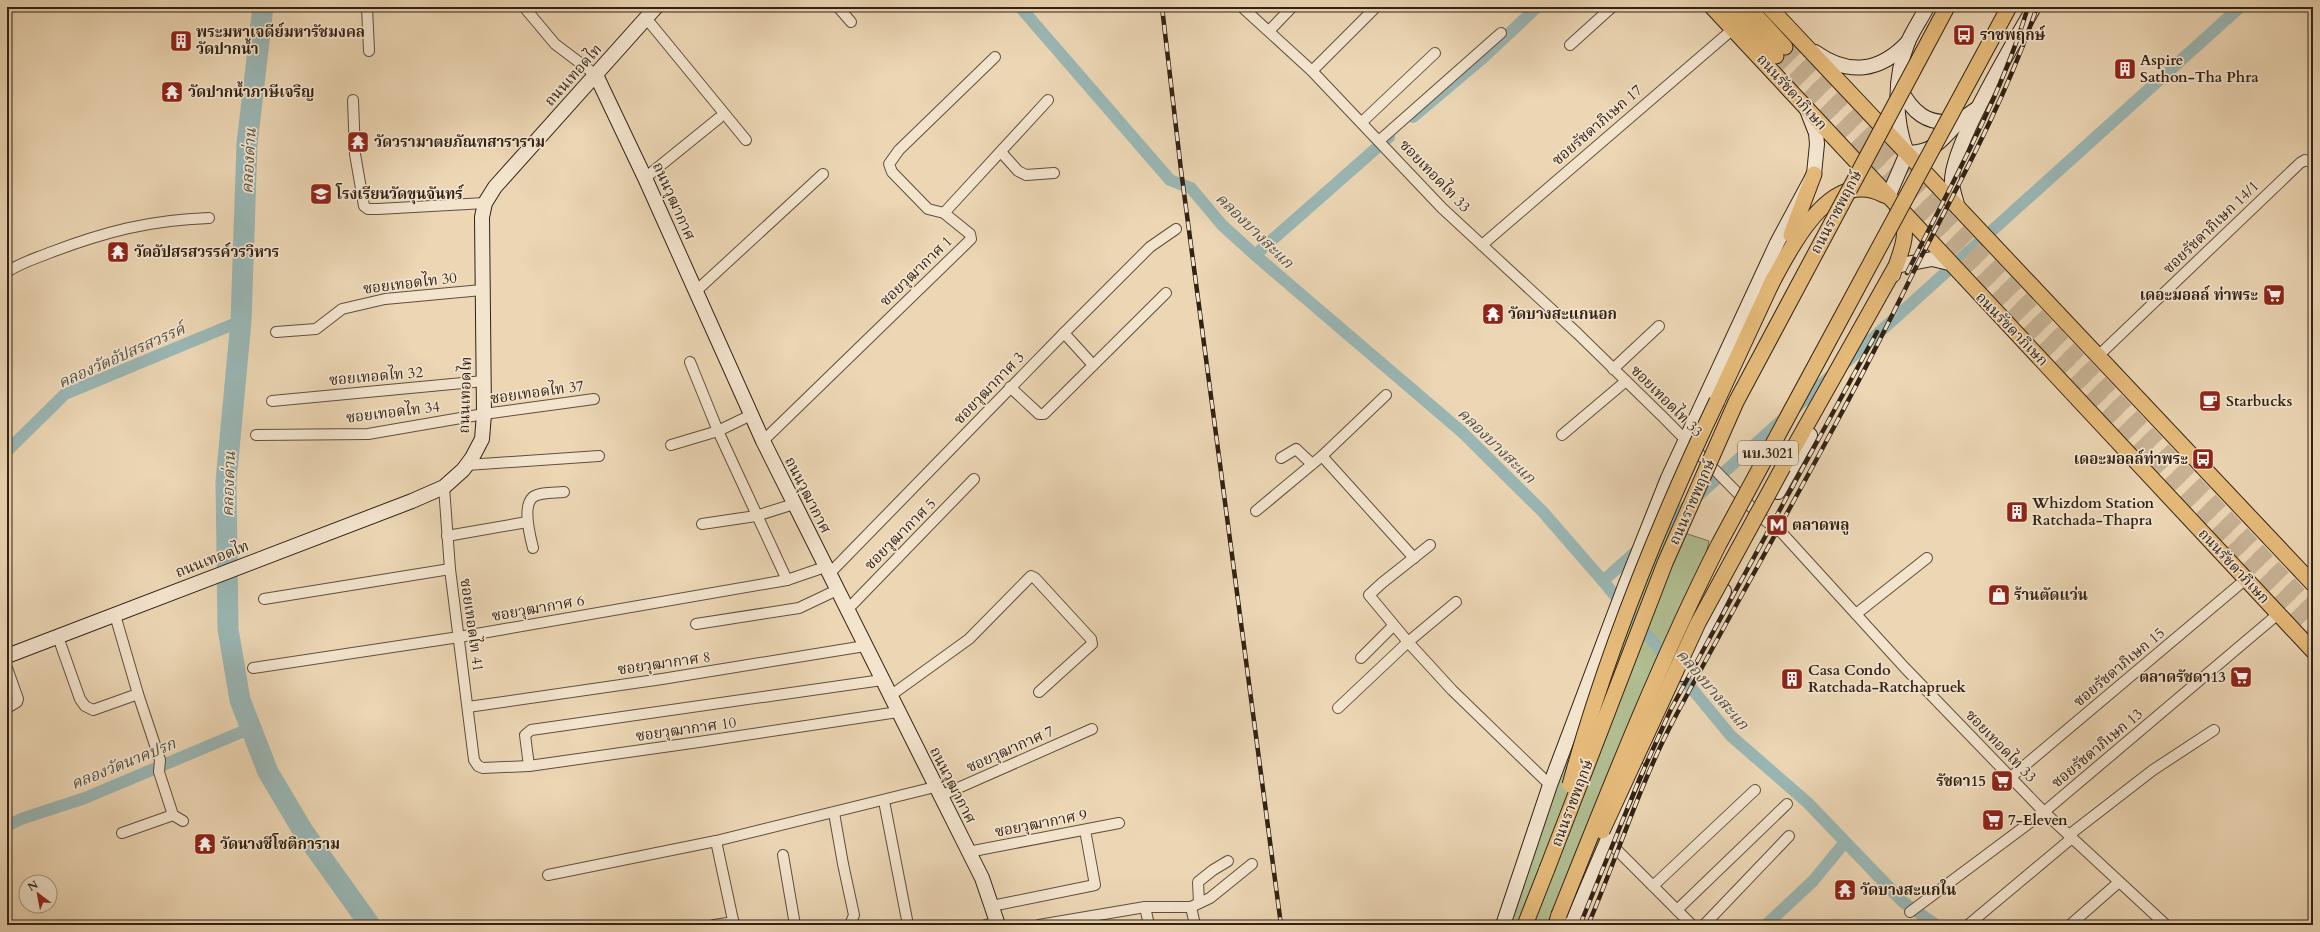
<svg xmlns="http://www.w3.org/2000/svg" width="2320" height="932" font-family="Cardo,'Noto Serif Thai',serif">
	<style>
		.green { fill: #b1bf92; stroke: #727054 }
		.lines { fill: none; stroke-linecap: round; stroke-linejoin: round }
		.canal { stroke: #9ab7b5; stroke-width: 12 }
		.river { stroke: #9ab7b5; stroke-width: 21 }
		.primary-tunnel { stroke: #c7b294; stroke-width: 15; stroke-dasharray: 15 8; stroke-linecap: butt }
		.minor-casing { stroke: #604f3d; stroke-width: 12 }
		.secondary-casing { stroke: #322215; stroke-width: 16 }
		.primary-casing { stroke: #322215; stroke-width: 17 }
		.minor { stroke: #f3e4ce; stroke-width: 10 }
		.secondary { stroke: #f3e4ce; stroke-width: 14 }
		.primary { stroke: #e6bb7a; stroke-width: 15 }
		.rail-casing { stroke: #322215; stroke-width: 4.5 }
		.rail { stroke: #f3e4ce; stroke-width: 3; stroke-dasharray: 9; stroke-linecap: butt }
		.primary-bridge-casing { stroke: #322215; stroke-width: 17; stroke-linecap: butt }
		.primary-bridge { stroke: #e6bb7a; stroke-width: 15 }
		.labels { text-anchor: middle; stroke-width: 3.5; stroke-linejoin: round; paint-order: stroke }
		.shield { fill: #f3e4ce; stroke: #6c5c4c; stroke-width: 1 }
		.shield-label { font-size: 14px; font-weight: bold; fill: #322215 }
		.poi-label { font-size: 15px; font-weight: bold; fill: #322215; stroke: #f3e4ce; text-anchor: start }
		.street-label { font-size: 15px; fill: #322215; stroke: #f3e4ce }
		.water-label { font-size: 16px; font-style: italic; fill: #514f45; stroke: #f3e4ce }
	</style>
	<rect width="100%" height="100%" fill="#ecd6b4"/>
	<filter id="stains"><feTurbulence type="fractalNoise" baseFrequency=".005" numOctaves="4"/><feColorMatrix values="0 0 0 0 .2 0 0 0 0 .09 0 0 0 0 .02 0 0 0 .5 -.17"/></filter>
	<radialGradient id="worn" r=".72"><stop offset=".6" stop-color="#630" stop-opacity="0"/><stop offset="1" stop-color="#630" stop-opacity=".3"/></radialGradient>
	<!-- green -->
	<path class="green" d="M1654,523L1709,541L1692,615L1703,621L1566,925H1507L1579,723Z"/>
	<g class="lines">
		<!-- canal -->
		<g class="canal">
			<path d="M1020,7L1170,180L1191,188L1222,225L1255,255L1462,432L1543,512L1603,581L1731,736L1808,803L1903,902L1936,925"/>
			<path d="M1413,117L1484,57L1537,7"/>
			<path d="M1255,255L1389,137"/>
			<path d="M7,451L65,394L241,321"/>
			<path d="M1660,530L2240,7"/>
			<path d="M1603,581L1640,548"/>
			<path d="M7,826L21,819L85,798L251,728"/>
			<path d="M1766,925L1813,881L1845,842"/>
		</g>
		<!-- river -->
		<path class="river" d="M263,7L247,144L241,321L226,481L228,629L240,700L268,772L303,831L370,925"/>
		<!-- primary-tunnel -->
		<g class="primary-tunnel">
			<path d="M1785,47L2313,609"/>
			<path d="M1776,56L2313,628"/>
		</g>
		<!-- minor casing -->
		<g class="minor-casing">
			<g id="minor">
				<path d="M367,7L369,51"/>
				<path d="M524,7L555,44L596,75"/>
				<path d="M838,7L851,22"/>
				<path d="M1242,7L1312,71L1442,208L1577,333L1665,419L1763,519L1782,533L1905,668L2044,812L2166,925"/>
				<path d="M646,18L746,140"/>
				<path d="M1269,31L1292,7"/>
				<path d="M1570,45L1612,7"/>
				<path d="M1312,71L1376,7"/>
				<path d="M353,100L355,154L364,206L368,209H378L485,203"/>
				<path d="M1362,122L1435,53"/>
				<path d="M1380,140L1501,33"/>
				<path d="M1001,152L1018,171L1026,175L1054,173"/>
				<path d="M645,178L719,118"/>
				<path d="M944,213L928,209L892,172L889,164L899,150L995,57"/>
				<path d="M1482,245L1733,29"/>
				<path d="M7,272C20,263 34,259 49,253C104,232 149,220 209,218"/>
				<path d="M695,292L823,174"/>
				<path d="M276,332L316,329L342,309L385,299L482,290"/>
				<path d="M1064,333L1093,365"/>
				<path d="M2097,357L2300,163L2305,160L2313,163"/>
				<path d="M690,362L718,431L787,580"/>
				<path d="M1613,369L1659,326"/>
				<path d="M1010,387L1039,414H1044L1166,293"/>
				<path d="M272,401L484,381"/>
				<path d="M256,435L368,434L484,414L594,399"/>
				<path d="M1562,435L1626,381"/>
				<path d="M763,441L971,239L970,234L944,213L1048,100"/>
				<path d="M671,445L718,431L751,415"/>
				<path d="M1322,456L1386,395"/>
				<path d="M1281,458L1296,449L1312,464"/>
				<path d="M467,465L599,456"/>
				<path d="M444,487L450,569L474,760L478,766L483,768L529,766L699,742L898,712"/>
				<path d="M1256,511L1322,456L1414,558"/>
				<path d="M702,524L756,516L794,504"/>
				<path d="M447,536L527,522"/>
				<path d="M1430,545L1382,583L1369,595L1408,642L1452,690L1550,785"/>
				<path d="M533,548C530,536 522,506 533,497C540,492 555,493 564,492"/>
				<path d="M829,574L1064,333L1150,247L1176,229"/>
				<path d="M264,599L450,569"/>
				<path d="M847,610L974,479"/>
				<path d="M1856,614L1927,558"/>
				<path d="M115,615L138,694L160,760L159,772L173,815L183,821"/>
				<path d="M696,624L799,608L837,590"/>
				<path d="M58,637L80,699L85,706L93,710L138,694"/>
				<path d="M1361,658L1393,626"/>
				<path d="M7,668L18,699L17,702L7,708"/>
				<path d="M253,668L459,637L787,580L825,567"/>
				<path d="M890,696L969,639L1031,576L1035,578L1091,639L1092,644L1039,692"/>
				<path d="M468,707L662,679L865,646"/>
				<path d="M1338,708L1408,642L1456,602"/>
				<path d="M529,766L525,735L531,730L882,680"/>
				<path d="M2011,777L2246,579"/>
				<path d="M940,796L1092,729"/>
				<path d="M884,801L908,925"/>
				<path d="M834,813L843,864L854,915L850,925"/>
				<path d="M122,833L173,815"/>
				<path d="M2069,835L2153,770L2214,730"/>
				<path d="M716,841L734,925"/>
				<path d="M1608,841L1692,925"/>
				<path d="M968,852L1119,823"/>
				<path d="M783,855L795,925"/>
				<path d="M548,875L716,841L935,787"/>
				<path d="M1653,886L1755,790"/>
				<path d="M1199,903L1198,882L1213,870L1228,861"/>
				<path d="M992,906L1095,885L1085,830"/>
				<path d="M1145,907L1149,925"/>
				<path d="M1191,907L1195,925"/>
				<path d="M1677,910L1787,804"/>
				<path d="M1910,912L2044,812L2278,614"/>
				<path d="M714,925L734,922"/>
				<path d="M986,925L997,923"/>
				<path d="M1039,925L1145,907H1191L1210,898L1252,864"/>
				<path d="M1704,925L1789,836"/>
				<path d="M1968,925L2072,838"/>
				<path d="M2070,925L2119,882"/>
			</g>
		</g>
		<!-- secondary casing -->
		<g class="secondary-casing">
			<g id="secondary">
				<path d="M1815,52C1849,76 1880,72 1908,42"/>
				<path d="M596,75L645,178L763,441L982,878L998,925"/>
				<path d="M1899,87C1912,112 1927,126 1956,121"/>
				<path d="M1907,153C1937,152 1941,139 1960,121C1966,116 1972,112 1978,108"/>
				<path d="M1888,197L1907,153C1894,119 1894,77 1908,42C1913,30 1921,19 1927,7"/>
				<path d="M1958,208C1956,200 1953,192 1952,184C1949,148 2015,42 2034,7"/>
				<path d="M1893,275L1896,266L1932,259L1949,263"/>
				<path d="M1778,492L1810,435"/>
				<path d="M7,656L412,501L444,487L463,470L472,458L482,439L484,414L482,217L485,203L495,187L656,7"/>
				<path d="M1682,674L1724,591"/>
				<path d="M1503,925L1550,785L1625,586L1668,478L1777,243L1814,174L1817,144L1816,133L1807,110"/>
				<path d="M1571,925L1638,769"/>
			</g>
		</g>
		<!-- primary casing -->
		<g class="primary-casing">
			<g id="primary">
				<path d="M1712,7L2313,651"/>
				<path d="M1730,7L1776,56"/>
				<path d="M1748,7L1785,47"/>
				<path d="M1769,7L2313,584"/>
				<path d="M1791,235L1814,174"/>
				<path d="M1770,286C1790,250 1830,165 1884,195"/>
				<path d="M1717,401L1774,278"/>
				<path d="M1783,467L1896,266C1903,247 1910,228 1898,211"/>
				<path d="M1525,925L1547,869"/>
				<path d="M1556,925L1559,915"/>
			</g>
		</g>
		<!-- minor -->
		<use href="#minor" class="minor"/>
		<!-- secondary -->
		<use href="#secondary" class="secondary"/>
		<!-- primary -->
		<use href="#primary" class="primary"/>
		<!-- rail casing -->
		<g class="rail-casing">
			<g id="rail">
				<path d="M1162,7L1181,170L1281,925"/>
				<path d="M1907,273C1950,186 2000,100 2028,7"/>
				<path d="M1580,925L1639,780L1671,709L1877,332"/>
				<path d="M1588,925C1617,858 1639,786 1673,721C1728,618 1786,517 1841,414C1868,364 1893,314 1918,263C1961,180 2007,96 2037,7"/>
			</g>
		</g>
		<!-- rail -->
		<use href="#rail" class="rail"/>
		<!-- primary-bridge casing -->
		<g class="primary-bridge-casing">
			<g id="primary-bridge">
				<path d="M1570,785C1606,653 1658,525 1717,401"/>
				<path d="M1602,831L1698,623L1783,467"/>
				<path d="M1547,869L1665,563L1736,402L1947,7"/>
				<path d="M1559,915C1609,790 1658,665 1719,544L2009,7"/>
			</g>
		</g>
		<!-- primary-bridge -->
		<use href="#primary-bridge" class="primary-bridge"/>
	</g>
	<!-- icons -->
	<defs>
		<g id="bus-square" transform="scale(1.15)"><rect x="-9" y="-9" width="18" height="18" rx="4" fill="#8f2418" stroke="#f3e4ce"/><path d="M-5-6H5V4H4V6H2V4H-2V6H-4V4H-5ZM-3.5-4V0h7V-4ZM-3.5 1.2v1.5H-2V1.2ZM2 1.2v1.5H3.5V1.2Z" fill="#fff"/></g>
		<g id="building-square" transform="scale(1.15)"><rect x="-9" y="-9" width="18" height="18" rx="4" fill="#8f2418" stroke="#f3e4ce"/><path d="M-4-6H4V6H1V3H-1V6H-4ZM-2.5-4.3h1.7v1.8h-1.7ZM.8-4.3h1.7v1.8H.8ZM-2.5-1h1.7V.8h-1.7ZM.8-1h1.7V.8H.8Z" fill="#fff"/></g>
		<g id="temple-square" transform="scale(1.15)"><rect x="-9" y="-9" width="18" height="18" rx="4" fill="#8f2418" stroke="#f3e4ce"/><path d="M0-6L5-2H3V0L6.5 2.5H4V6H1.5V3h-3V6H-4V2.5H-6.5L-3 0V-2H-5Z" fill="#fff"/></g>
		<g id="school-square" transform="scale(1.15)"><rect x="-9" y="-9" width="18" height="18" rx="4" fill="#8f2418" stroke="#f3e4ce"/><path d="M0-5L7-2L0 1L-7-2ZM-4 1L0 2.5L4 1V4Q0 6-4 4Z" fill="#fff"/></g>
		<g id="supermarket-square" transform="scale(1.15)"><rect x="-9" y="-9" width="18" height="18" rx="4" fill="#8f2418" stroke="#f3e4ce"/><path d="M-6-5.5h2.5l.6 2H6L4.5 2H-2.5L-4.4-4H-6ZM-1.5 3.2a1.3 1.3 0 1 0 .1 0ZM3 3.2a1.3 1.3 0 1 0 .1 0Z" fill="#fff"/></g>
		<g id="cafe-square" transform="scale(1.15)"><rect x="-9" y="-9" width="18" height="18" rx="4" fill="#8f2418" stroke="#f3e4ce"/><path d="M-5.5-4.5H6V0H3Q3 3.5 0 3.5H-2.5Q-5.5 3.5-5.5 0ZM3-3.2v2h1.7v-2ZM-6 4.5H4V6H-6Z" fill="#fff"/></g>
		<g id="metro-square" transform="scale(1.15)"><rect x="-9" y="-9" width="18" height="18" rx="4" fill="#8f2418" stroke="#f3e4ce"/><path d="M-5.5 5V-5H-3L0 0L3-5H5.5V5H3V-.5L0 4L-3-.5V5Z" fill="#fff"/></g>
		<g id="shop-square" transform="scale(1.15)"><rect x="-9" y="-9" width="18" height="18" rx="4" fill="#8f2418" stroke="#f3e4ce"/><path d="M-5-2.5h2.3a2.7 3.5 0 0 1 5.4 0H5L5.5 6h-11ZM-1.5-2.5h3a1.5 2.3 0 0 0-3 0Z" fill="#fff"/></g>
	</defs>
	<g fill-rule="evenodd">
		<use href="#bus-square" x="1964" y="35"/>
		<use href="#building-square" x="181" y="41"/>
		<use href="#building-square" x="2125" y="69"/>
		<use href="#temple-square" x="172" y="92"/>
		<use href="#temple-square" x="358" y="142"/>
		<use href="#school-square" x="321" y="194"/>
		<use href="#temple-square" x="118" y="252"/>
		<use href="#supermarket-square" x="2274" y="295"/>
		<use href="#temple-square" x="1493" y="314"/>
		<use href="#cafe-square" x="2210" y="401"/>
		<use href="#bus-square" x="2203" y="459"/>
		<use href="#building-square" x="2017" y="512"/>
		<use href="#metro-square" x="1777" y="525"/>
		<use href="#shop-square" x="1999" y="595"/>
		<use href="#supermarket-square" x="2241" y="677"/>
		<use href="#building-square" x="1792" y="679"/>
		<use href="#supermarket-square" x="2002" y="781"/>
		<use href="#supermarket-square" x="1993" y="820"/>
		<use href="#temple-square" x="205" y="844"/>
		<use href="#temple-square" x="1845" y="890"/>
	</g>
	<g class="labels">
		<!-- shield labels -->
		<rect class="shield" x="1738" y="441" width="60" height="24" rx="3"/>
		<g class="shield-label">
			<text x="1768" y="458">นบ.3021</text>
		</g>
		<!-- poi labels -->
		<g class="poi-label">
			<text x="196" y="37">พระมหาเจดีย์มหารัชมงคล<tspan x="196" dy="17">วัดปากน้ำ</tspan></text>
			<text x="1980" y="40">ราชพฤกษ์</text>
			<text x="2140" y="65">Aspire<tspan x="2140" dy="17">Sathon-Tha Phra</tspan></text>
			<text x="188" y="97">วัดปากน้ำภาษีเจริญ</text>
			<text x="374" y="147">วัดวรามาตยภัณฑสาราราม</text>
			<text x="336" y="199">โรงเรียนวัดขุนจันทร์</text>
			<text x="134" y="257">วัดอัปสรสวรรค์วรวิหาร</text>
			<text x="2258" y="300" text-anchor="end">เดอะมอลล์ ท่าพระ</text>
			<text x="1508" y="319">วัดบางสะแกนอก</text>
			<text x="2226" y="406">Starbucks</text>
			<text x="2188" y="464" text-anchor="end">เดอะมอลล์ท่าพระ</text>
			<text x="2032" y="508">Whizdom Station<tspan x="2032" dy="17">Ratchada-Thapra</tspan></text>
			<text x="1792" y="530">ตลาดพลู</text>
			<text x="2014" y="600">ร้านตัดแว่น</text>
			<text x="1808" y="675">Casa Condo<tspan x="1808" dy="17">Ratchada-Ratchapruek</tspan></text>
			<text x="2226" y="682" text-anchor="end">ตลาดรัชดา13</text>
			<text x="1986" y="786" text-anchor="end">รัชดา15</text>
			<text x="2008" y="825">7-Eleven</text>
			<text x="220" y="849">วัดนางชีโชติการาม</text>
			<text x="1860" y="895">วัดบางสะแกใน</text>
		</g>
		<!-- street labels -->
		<g class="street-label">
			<text transform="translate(573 75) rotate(-48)" y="5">ถนนเทอดไท</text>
			<text transform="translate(1792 92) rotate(48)" y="5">ถนนรัชดาภิเษก</text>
			<text transform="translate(1597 125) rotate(-41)" y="5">ซอยรัชดาภิเษก 17</text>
			<text transform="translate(1435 176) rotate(46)" y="5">ซอยเทอดไท 33</text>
			<text transform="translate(674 201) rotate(66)" y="5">ถนนวุฒากาศ</text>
			<text transform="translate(1836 212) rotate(-62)" y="5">ถนนราชพฤกษ์</text>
			<text transform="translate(2211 227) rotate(-44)" y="5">ซอยรัชดาภิเษก 14/1</text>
			<text transform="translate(916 271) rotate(-44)" y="5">ซอยวุฒากาศ 1</text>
			<text transform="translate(410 283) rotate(-7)" y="5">ซอยเทอดไท 30</text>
			<text transform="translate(2012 329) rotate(46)" y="5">ถนนรัชดาภิเษก</text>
			<text transform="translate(376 376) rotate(-5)" y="5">ซอยเทอดไท 32</text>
			<text transform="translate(989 388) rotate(-46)" y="5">ซอยวุฒากาศ 3</text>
			<text transform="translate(537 392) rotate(-8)" y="5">ซอยเทอดไท 37</text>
			<text transform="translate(465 395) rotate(-88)" y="5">ถนนเทอดไท</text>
			<text transform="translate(1667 401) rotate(45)" y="5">ซอยเทอดไท 33</text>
			<text transform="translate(393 412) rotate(-7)" y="5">ซอยเทอดไท 34</text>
			<text transform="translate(808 495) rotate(63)" y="5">ถนนวุฒากาศ</text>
			<text transform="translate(1692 502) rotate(-66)" y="5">ถนนราชพฤกษ์</text>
			<text transform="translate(900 534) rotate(-45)" y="5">ซอยวุฒากาศ 5</text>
			<text transform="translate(212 559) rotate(-21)" y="5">ถนนเทอดไท</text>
			<text transform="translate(2234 566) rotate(47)" y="5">ถนนรัชดาภิเษก</text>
			<text transform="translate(538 608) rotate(-10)" y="5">ซอยวุฒากาศ 6</text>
			<text transform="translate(472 625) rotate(82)" y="5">ซอยเทอดไท 41</text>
			<text transform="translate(664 663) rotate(-8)" y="5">ซอยวุฒากาศ 8</text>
			<text transform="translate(2119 667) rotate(-40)" y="5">ซอยรัชดาภิเษก 15</text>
			<text transform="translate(686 729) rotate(-8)" y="5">ซอยวุฒากาศ 10</text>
			<text transform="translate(2001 746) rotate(46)" y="5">ซอยเทอดไท 33</text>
			<text transform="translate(2097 748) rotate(-40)" y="5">ซอยรัชดาภิเษก 13</text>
			<text transform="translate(1010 749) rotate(-24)" y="5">ซอยวุฒากาศ 7</text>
			<text transform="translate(953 785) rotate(63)" y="5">ถนนวุฒากาศ</text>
			<text transform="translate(1572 803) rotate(-69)" y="5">ถนนราชพฤกษ์</text>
			<text transform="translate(1041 823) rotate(-11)" y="5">ซอยวุฒากาศ 9</text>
		</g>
		<!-- water labels -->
		<g class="water-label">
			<text transform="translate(248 161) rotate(-87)" y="6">คลองด่าน</text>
			<text transform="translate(1255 230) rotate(44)" y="6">คลองบางสะแก</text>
			<text transform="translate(121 355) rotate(-24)" y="6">คลองวัดอัปสรสวรรค์</text>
			<text transform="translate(1497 445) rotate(44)" y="6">คลองบางสะแก</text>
			<text transform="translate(228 484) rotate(-88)" y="6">คลองด่าน</text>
			<text transform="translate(1713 689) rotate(49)" y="6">คลองบางสะแก</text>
			<text transform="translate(123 763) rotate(-22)" y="6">คลองวัดนาคปรก</text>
		</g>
	</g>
	<!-- margin -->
	<rect width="2320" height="932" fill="none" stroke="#ecd6b4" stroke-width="24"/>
	<rect x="8" y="8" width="2304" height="916" fill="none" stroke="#322215" stroke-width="2"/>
	<rect x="12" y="12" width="2296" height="908" fill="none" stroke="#322215"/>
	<!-- north arrow -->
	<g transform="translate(38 894) rotate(328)"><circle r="19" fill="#f3e4ce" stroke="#a69684"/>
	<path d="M0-3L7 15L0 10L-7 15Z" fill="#8f2418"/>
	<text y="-6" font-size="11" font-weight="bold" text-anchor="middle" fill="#322215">N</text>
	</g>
	<rect width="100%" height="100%" filter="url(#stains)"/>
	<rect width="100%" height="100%" fill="url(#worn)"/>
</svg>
